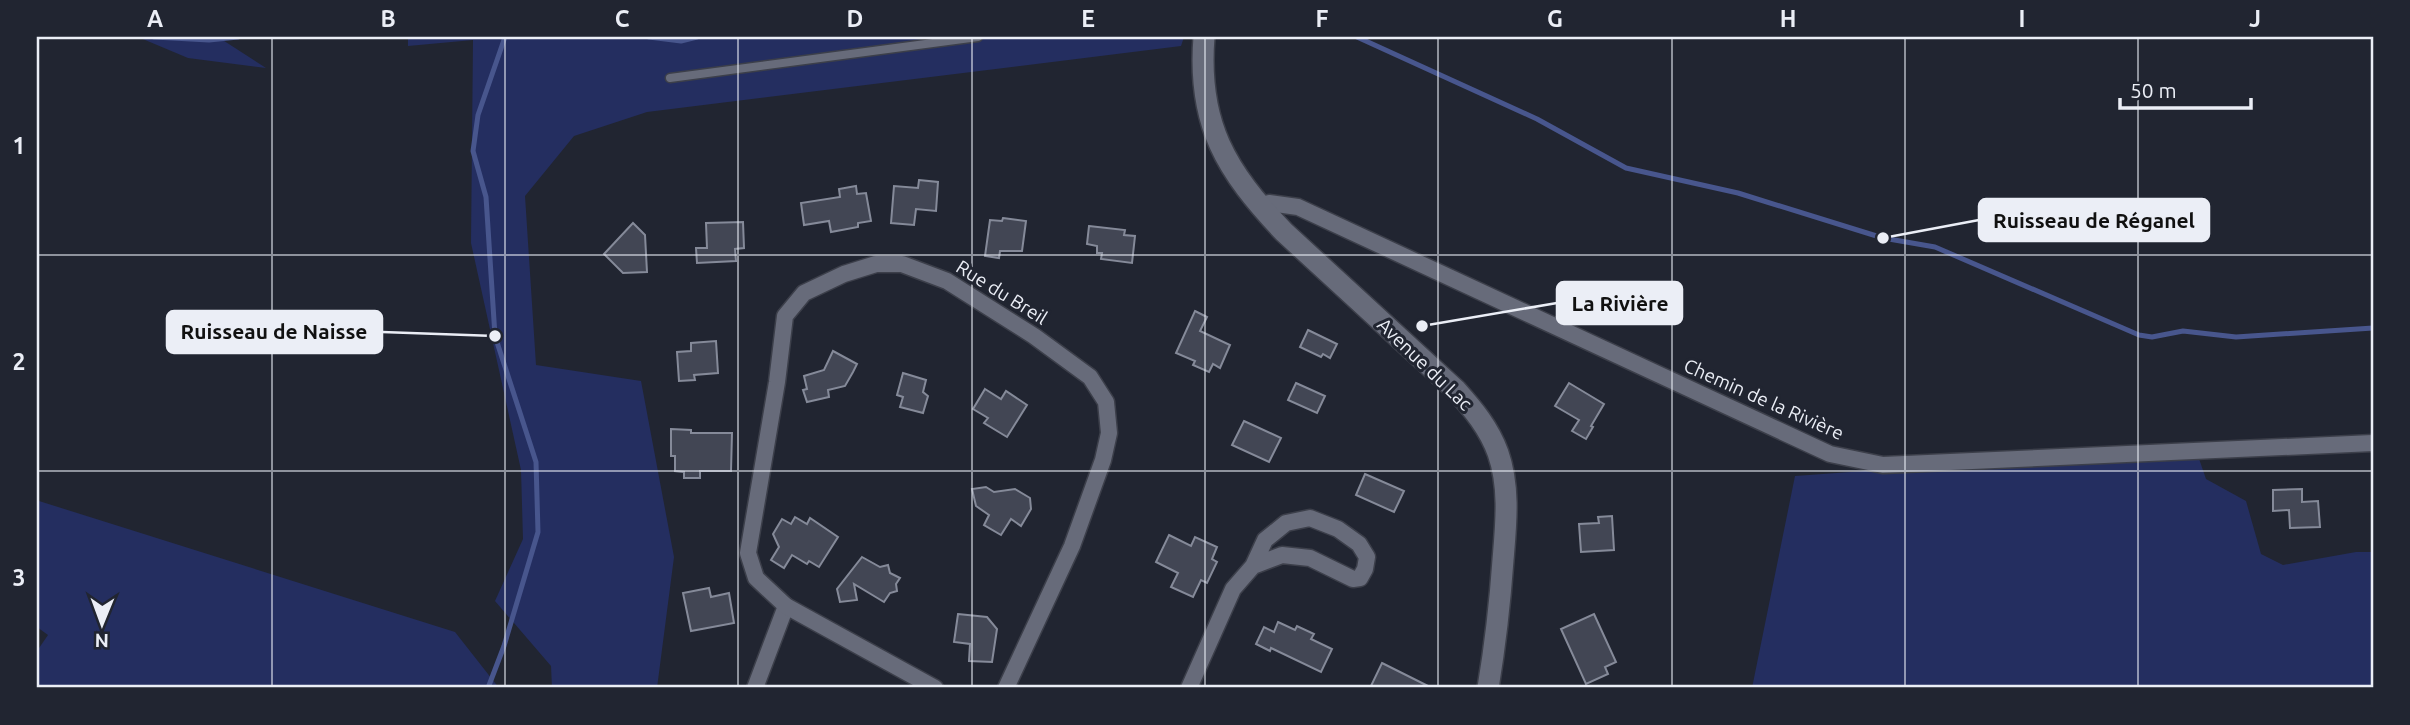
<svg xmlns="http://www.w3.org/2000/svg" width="2410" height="725" font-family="Ubuntu,sans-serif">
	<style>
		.green { fill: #242e60 }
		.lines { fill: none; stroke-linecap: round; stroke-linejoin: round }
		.stream { stroke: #48568d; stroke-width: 5 }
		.building { fill: #424654; stroke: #858a99; stroke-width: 2 }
		.lane-casing { stroke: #3c3f4a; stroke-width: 11 }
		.street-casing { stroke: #3c3f4a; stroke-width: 19 }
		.secondary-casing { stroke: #3c3f4a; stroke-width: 24 }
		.lane { stroke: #676b7a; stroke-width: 8 }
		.street { stroke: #676b7a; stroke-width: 16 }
		.secondary { stroke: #676b7a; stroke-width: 21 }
		.grid { fill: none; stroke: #ebeef6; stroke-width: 2; stroke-opacity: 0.55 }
		.labels { text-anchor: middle; stroke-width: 6; stroke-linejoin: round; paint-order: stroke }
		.street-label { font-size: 19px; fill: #ebeef6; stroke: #212531 }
		.leader { fill: none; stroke: #ebeef6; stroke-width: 2.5 }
		.callout-dot { fill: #ebeef6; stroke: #212531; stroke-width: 2.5 }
		.callout { fill: #ebeef6; stroke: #ebeef6; stroke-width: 2.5 }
		.callout-label { font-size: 21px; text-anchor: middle; font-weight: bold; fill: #111 }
		.neatline { fill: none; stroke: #ebeef6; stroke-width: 2.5 }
		.grid-label { font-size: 23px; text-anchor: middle; font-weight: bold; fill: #ebeef6 }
	</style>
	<rect width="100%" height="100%" fill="#212531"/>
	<!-- green -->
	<g class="green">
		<path d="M138,37H218L266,68L188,58Z"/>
		<path d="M408,37H1184L1181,46L647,112L574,136L525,196L536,365L641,381L674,557L657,688H552L551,666L495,601L523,539L521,470L471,243L473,40L408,46Z"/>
		<path d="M2195,447L2206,479L2246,501L2261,554L2283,565L2356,552H2373V688H1752L1795,476Z"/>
		<path d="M39,501L455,632L499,688H37V651L48,635L37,627V504Z"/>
	</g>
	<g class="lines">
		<!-- stream -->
		<g class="stream">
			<path d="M154,37L209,40L238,37"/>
			<path d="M649,37L681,41L697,37"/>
			<path d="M1357,37L1537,119L1626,168L1738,193L1883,238L1935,247L2139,335L2152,337L2183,331L2236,337L2373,328"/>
			<path d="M488,688L504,646L538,532L536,462L495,336L486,197L473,151L478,115L505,37"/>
		</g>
	</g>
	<!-- building -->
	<g class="building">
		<path d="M919,180L938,182L936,211L916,209L914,225L891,223L894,186L918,188Z"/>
		<path d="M856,186L857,194L866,193L871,221L858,223V227L831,232L829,221L804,225L801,203L840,197L839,189Z"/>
		<path d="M1003,218L1026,221L1022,251H1000L999,258L985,256L990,220L1002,221Z"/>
		<path d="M743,222L744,248L735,249L736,261L697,263L696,248H707L706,223Z"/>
		<path d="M633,223L645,235L647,272L623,273L604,254Z"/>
		<path d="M1089,226L1125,230L1124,235L1135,236L1132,263L1101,259L1102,253H1097V246L1087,244Z"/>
		<path d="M1195,311L1207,317L1200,331L1230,345L1220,368L1213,364L1209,372L1193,365L1195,361L1176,353Z"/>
		<path d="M1308,330L1337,344L1330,358L1323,354L1321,357L1300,347Z"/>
		<path d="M716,341L718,373L694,375L695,380L679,381L677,352L691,351V343Z"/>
		<path d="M833,351L857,364L853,372L845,386L828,390L829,397L807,402L803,390L807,389L804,376L824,370Z"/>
		<path d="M903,373L926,380L923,392L928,396L923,413L900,407L903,397L897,395Z"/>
		<path d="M1296,383L1325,396L1317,413L1288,400Z"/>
		<path d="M1569,383L1604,404L1591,426L1593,427L1586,439L1572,431L1579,420L1555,406Z"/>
		<path d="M985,389L1001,399L1006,391L1027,405L1007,437L984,423L988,418L973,409Z"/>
		<path d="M1244,421L1281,438L1269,462L1232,445Z"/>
		<path d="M671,429L691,430V433H732L731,471H700V478H684V472L675,471V456H671Z"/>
		<path d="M1365,474L1404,491L1394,512L1356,495Z"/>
		<path d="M986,487L994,492L1015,489L1030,498L1031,509L1021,526L1011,519L1001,535L984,525L989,515L976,506L972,489Z"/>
		<path d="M2302,489V502L2318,501L2320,527L2290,528L2289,510L2273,511V490Z"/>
		<path d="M1612,516L1614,550L1581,552L1579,524L1599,523L1598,517Z"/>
		<path d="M795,517L807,524L810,518L838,537L819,567L809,561L807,564L792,555L784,568L771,560L779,547L773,534L782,519L791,524Z"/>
		<path d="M1169,535L1191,546L1195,537L1217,547L1212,559L1217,562L1207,583L1201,580L1193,597L1171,587L1178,573L1156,562Z"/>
		<path d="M862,557L880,567L888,565L890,573L900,578L896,584L897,591L890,593L884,602L854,584L857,600L840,602L837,589Z"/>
		<path d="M709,588L711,597L729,593L734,623L691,631L683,593Z"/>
		<path d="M958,614L987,617L997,629L992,662L969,661L970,644L954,642Z"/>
		<path d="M1594,614L1616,662L1605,667L1608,674L1586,684L1561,629Z"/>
		<path d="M1278,622L1295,630L1297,626L1314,634L1311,639L1332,649L1321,672L1271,648L1270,651L1256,644L1264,627L1274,632Z"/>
		<path d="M1382,663L1432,688H1370Z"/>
	</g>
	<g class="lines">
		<!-- lane casing -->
		<g class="lane-casing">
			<path id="lane" d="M670,78L978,37"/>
		</g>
		<!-- street casing -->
		<g class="street-casing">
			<g id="street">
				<path d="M1260,207L1269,203L1298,207L1830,454L1883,465L2373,443"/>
				<path d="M755,688L786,606"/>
				<path d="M935,688L786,606L756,578L748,553L777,382L785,316L804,293L844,274L876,264H902L947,281L1034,336L1090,377L1106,402L1109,433L1103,460L1072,546L1006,688"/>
				<path d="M1189,688L1233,589L1253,566L1265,540L1286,523L1310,518L1338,529L1359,544L1367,557L1365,569L1360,578L1353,579L1310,558L1282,555L1253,566"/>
			</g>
		</g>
		<!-- secondary casing -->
		<g class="secondary-casing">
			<path id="secondary" d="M1204,37C1197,124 1226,171 1284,232L1456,390C1473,409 1489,428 1498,453C1510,487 1506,524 1503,560C1500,603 1495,646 1488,688"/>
		</g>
		<!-- lane -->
		<use href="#lane" class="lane"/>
		<!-- street -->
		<use href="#street" class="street"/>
		<!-- secondary -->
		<use href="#secondary" class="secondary"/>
	</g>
	<!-- grid -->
	<path class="grid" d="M272,37V688M505,37V688M738,37V688M972,37V688M1205,37V688M1438,37V688M1672,37V688M1905,37V688M2138,37V688M37,255H2373M37,471H2373"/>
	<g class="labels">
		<!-- street labels -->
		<g class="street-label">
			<text transform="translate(1002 292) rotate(32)" y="7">Rue du Breil</text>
			<text transform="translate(1425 364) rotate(44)" y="7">Avenue du Lac</text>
			<text transform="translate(1764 399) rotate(24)" y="7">Chemin de la Rivière</text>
		</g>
	</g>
	<!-- callouts -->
	<path class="leader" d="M1883 238L1979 220M1422 326L1557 303M495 336L382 332"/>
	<g class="callout-dot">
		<circle cx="1883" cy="238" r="7"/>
		<circle cx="1422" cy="326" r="7"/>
		<circle cx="495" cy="336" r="7"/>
	</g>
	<g class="callout">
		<rect x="1979" y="199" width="230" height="42" rx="7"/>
		<rect x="1557" y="282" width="125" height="42" rx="7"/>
		<rect x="167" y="311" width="215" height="42" rx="7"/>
	</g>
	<g class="callout-label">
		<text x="2094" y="228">Ruisseau de Réganel</text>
		<text x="1620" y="311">La Rivière</text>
		<text x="274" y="339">Ruisseau de Naisse</text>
	</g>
	<!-- border -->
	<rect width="2410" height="725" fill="none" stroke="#212531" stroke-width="77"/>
	<!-- north arrow -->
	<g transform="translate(102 624) rotate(181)" stroke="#212531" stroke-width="5" paint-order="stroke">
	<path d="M0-5L12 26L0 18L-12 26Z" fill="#ebeef6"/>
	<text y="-10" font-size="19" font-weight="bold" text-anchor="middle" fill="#ebeef6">N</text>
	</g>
	<!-- scale -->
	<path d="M2120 98v10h131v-10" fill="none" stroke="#ebeef6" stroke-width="3.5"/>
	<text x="2130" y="98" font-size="21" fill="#ebeef6" stroke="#212531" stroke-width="5" paint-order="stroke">50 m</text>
	<rect x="38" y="38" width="2334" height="648" class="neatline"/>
	<g class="grid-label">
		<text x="155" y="27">A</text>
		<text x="388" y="27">B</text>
		<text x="622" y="27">C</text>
		<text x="855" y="27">D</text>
		<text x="1088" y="27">E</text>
		<text x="1322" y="27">F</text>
		<text x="1555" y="27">G</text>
		<text x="1788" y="27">H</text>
		<text x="2022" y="27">I</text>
		<text x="2255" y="27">J</text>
		<text x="19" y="154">1</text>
		<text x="19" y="370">2</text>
		<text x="19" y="586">3</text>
	</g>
</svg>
